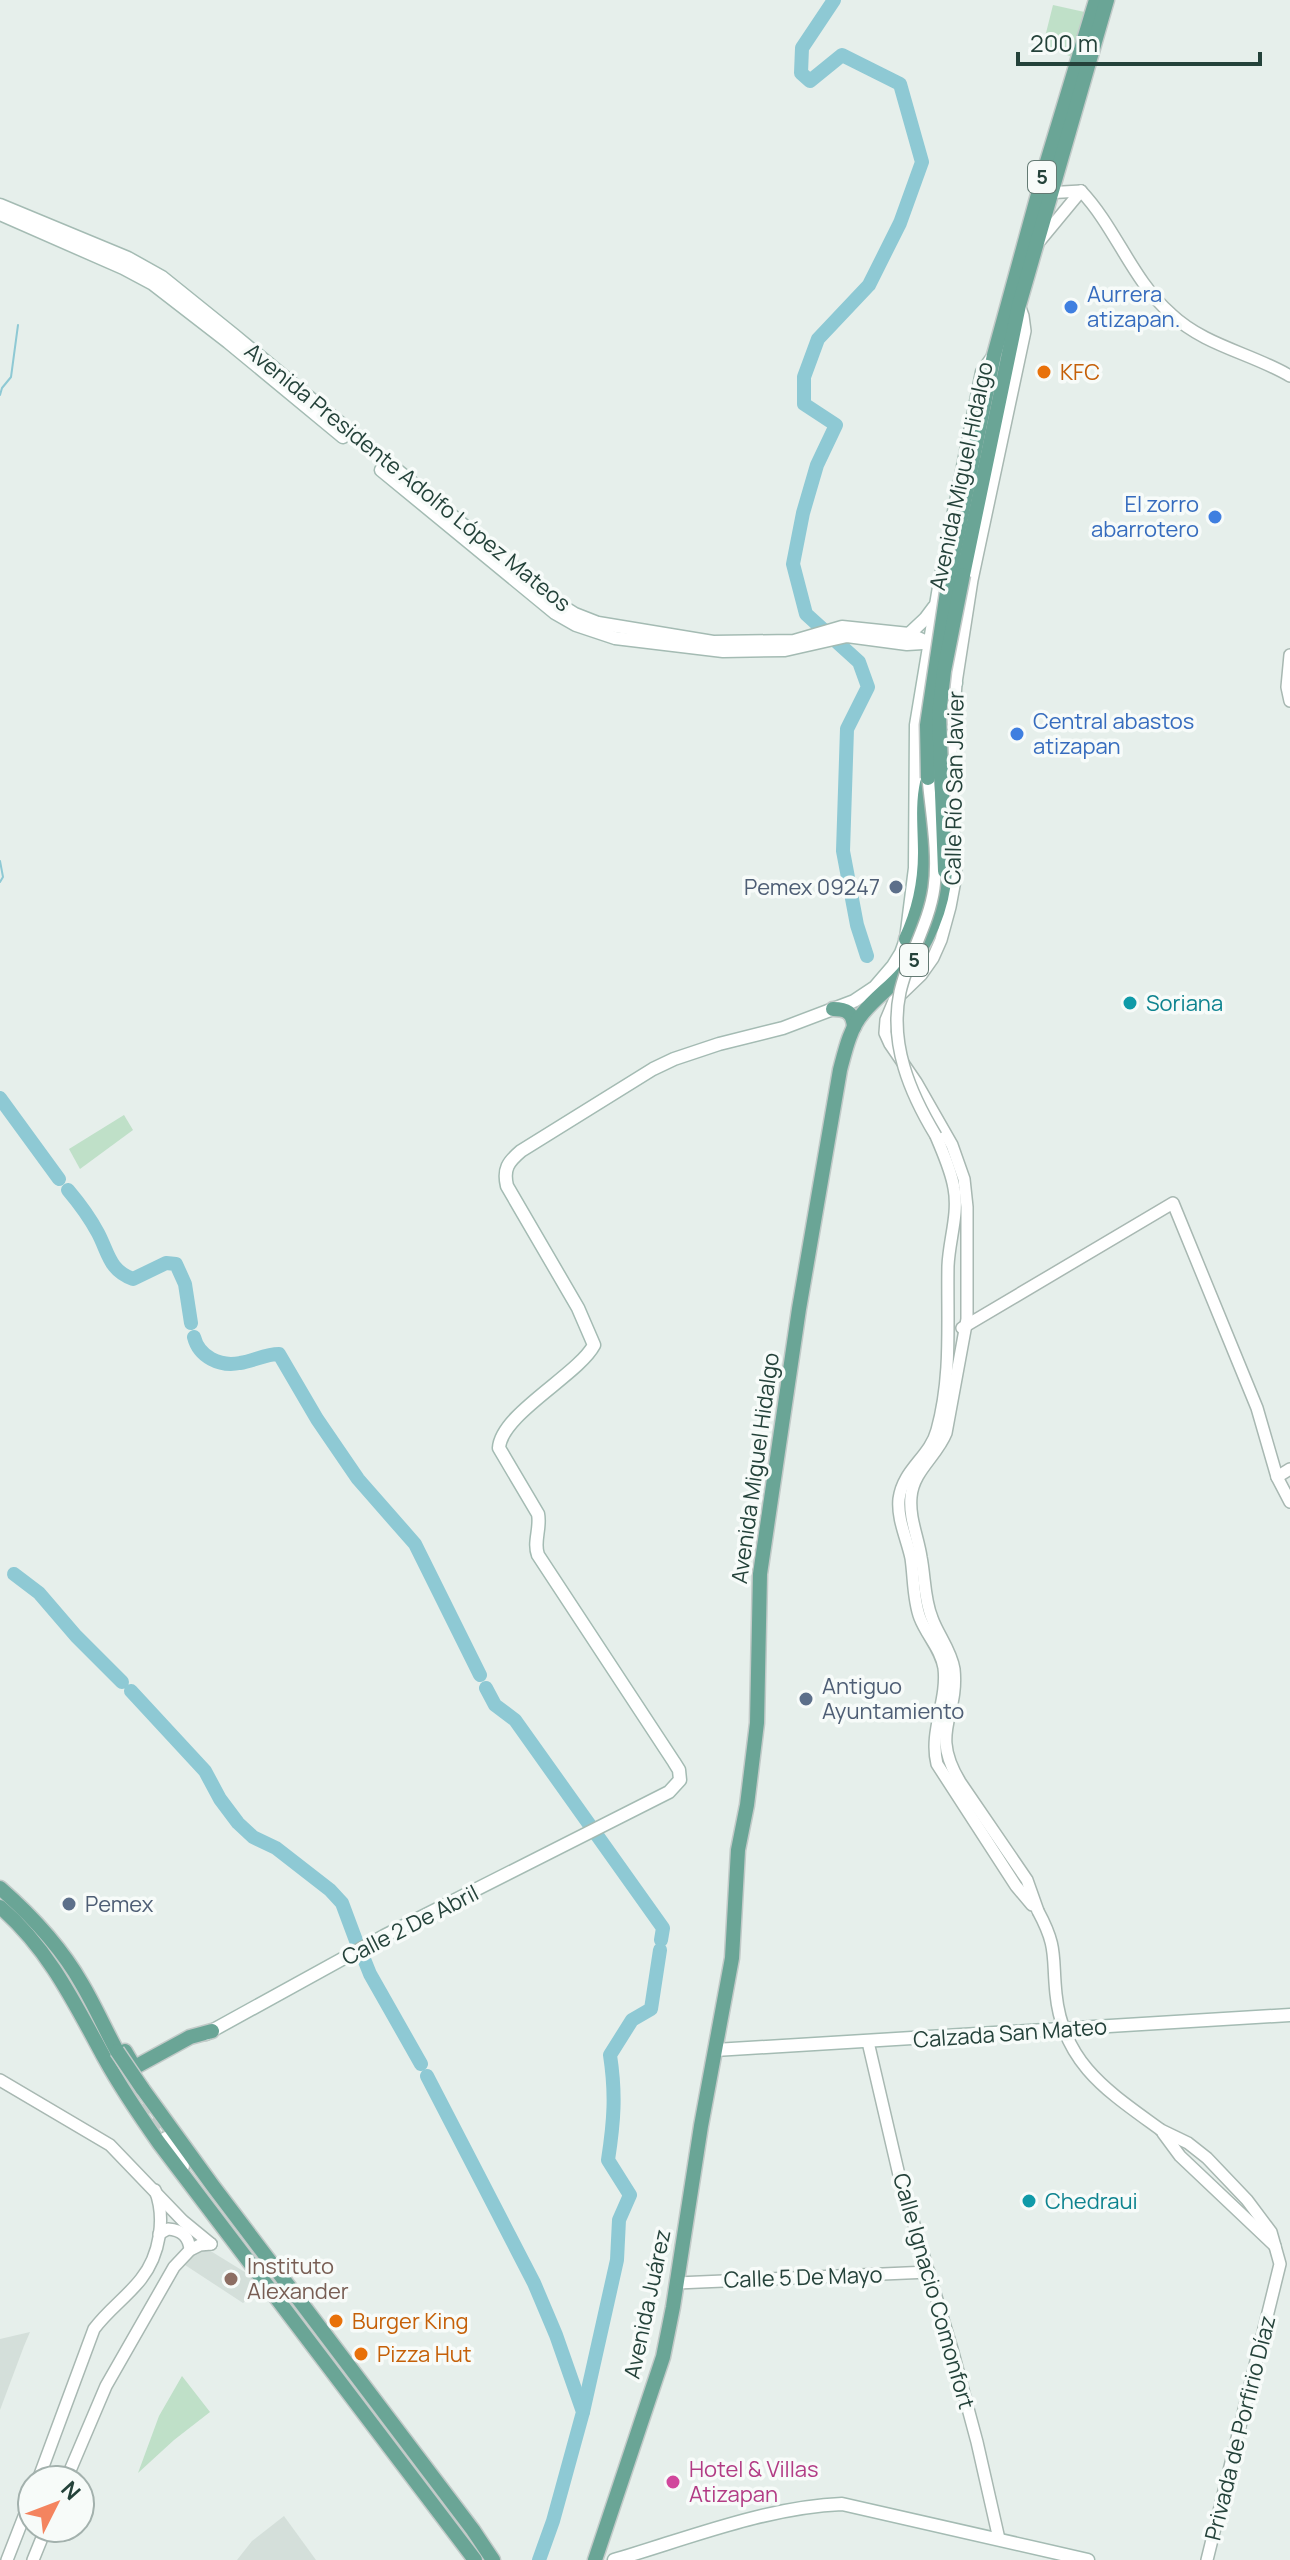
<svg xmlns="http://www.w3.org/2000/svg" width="1290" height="2560" font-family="Manrope,sans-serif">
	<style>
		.built { fill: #d4dfda }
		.green { fill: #bfe0c8 }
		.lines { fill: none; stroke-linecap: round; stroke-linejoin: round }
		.stream { stroke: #8ec9d4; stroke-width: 2 }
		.river { stroke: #8ec9d4; stroke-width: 14 }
		.secondary-tunnel { stroke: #bfccc8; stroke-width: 12; stroke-dasharray: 12 6; stroke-linecap: butt }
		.tertiary-casing { stroke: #a8b8b2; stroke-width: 14 }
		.secondary-casing { stroke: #a4bbb3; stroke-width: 15 }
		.primary-casing { stroke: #c2cac8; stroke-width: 17 }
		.tertiary { stroke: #fff; stroke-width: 11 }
		.secondary { stroke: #fff; stroke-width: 12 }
		.primary { stroke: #6aa596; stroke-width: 14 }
		.tertiary-bridge-casing { stroke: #a8b8b2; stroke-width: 14; stroke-linecap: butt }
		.primary-bridge-casing { stroke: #c2cac8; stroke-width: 17; stroke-linecap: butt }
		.tertiary-bridge { stroke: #fff; stroke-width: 11 }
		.primary-bridge { stroke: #6aa596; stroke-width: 14 }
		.shop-dot { fill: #3f7fe0; stroke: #f7fbf9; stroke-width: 3 }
		.food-dot { fill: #e8710a; stroke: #f7fbf9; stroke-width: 3 }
		.service-dot { fill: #5c6f8a; stroke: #f7fbf9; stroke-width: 3 }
		.culture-dot { fill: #0f9aa8; stroke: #f7fbf9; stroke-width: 3 }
		.education-dot { fill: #8d6e63; stroke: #f7fbf9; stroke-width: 3 }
		.hotel-dot { fill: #d1479c; stroke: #f7fbf9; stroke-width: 3 }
		.labels { text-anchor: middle; stroke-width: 7; stroke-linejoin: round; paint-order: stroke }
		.shield { fill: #f7fbf9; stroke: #637a73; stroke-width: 2 }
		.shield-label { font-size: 20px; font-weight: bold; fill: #24423a }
		.shop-label { font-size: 22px; fill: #366cbe; stroke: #f7fbf9; text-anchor: start }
		.food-label { font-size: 22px; fill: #c56008; stroke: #f7fbf9; text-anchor: start }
		.street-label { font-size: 22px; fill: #24423a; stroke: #f7fbf9 }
		.service-label { font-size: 22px; fill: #4e5e75; stroke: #f7fbf9; text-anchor: start }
		.culture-label { font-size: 22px; fill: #0d838f; stroke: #f7fbf9; text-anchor: start }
		.education-label { font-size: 22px; fill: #785e54; stroke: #f7fbf9; text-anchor: start }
		.hotel-label { font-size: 22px; fill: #b23c85; stroke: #f7fbf9; text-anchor: start }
	</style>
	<rect width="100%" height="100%" fill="#e6efeb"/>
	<!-- built -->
	<g class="built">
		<path d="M209,2250L248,2274L263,2289L243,2303L185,2265L194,2253Z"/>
		<path d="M30,2332L24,2346L0,2410V2339Z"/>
		<path d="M284,2516L316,2560H237L252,2541Z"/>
	</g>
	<!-- green -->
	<g class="green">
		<path d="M1053,5L1089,13L1079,60L1043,45Z"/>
		<path d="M124,1115L133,1130L80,1169L69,1149Z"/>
		<path d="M182,2376L210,2412L174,2440L138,2473L159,2416Z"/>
	</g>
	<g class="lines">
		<!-- stream -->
		<g class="stream">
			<path d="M0,395L2,388L11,377L18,325"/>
			<path d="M0,861L3,877L0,882"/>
		</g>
		<!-- river -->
		<g class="river">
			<path d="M834,0L802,48L801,73L810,81L842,55L900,84L922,162L900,223L869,285L818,339L804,377V404L836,425L817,465L803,513L793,564L806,614L859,662L868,687L847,729L843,851L857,925L867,956"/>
			<path d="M0,1098L59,1179"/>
			<path d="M68,1190C79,1203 90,1218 98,1233C109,1254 109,1270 133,1279L166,1263L176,1264L185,1284L191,1323"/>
			<path d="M194,1337C199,1357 220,1367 240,1363C254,1361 265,1354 279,1354L317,1419L358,1479L415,1544L480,1675"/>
			<path d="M14,1574L39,1593L76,1636L122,1682"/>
			<path d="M486,1688L495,1705L515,1720L663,1928L661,1940"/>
			<path d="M131,1691L205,1771L220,1799L238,1823L253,1837L276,1848L330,1890L342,1903L358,1946"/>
			<path d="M362,1954L370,1974L421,2064"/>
			<path d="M427,2076L534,2283L556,2335L583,2412L553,2521L539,2560"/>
			<path d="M583,2412L617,2260L619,2220L630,2195L608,2160C614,2121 616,2094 610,2055L632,2020L651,2009L660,1950"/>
		</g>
		<!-- secondary-tunnel -->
		<path class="secondary-tunnel" d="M138,2074L131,2082V2087L166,2138"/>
		<!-- tertiary casing -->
		<g class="tertiary-casing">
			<g id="tertiary">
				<path d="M1081,191C1116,228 1132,280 1171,314C1205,346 1251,353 1290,376"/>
				<path d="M1045,193L1081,191"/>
				<path d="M1038,243L1081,191"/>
				<path d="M1019,305L1023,316L1025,331L972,580L956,683L950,770L956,875L950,907L941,940L933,958L921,975L894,1001L886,1020L885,1033L890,1044L916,1082L952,1145L964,1179L967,1207V1319L946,1433C937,1456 913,1471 911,1497C909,1518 918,1537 921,1557C925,1577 924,1599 932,1618C938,1635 951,1650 954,1669C959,1717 929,1731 960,1782L1027,1880L1038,1911"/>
				<path d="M1290,655L1287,687L1290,701"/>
				<path d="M936,1136C943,1153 951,1170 954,1188C959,1214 949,1240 948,1266C947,1322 952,1376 937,1430C930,1457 903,1469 899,1499C897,1519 907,1539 911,1558C914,1578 913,1600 920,1618C927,1636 941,1649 944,1668C948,1700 929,1732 937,1764L1016,1886L1032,1905"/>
				<path d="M962,1328L1173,1203L1257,1408L1277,1477L1290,1502"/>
				<path d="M1277,1477L1290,1469"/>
				<path d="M868,2042L899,2175L952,2349L977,2442L999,2539"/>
				<path d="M0,2080L110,2145L183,2221L211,2244"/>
				<path d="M1161,2130L1188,2143L1207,2158L1247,2200L1271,2232L1280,2264L1207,2560"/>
				<path d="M1163,2133L1180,2156L1275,2246"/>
				<path d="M159,2234L168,2229C182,2230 189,2237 190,2250"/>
				<path d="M677,2283L929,2272"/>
				<path d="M38,2480L94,2329C108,2310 127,2297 141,2279C160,2255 166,2218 155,2190"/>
				<path d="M66,2480L106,2386L174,2267L190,2250L200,2245L211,2244"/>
				<path d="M7,2560L32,2496"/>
				<path d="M33,2560L46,2528"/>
			</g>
		</g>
		<!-- secondary casing -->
		<g class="secondary-casing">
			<g id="secondary">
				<path d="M0,205L128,258L162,277L234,335L559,604L575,614L598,623L713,642L794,641L842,627L909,634L929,643L941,653L949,662L956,683"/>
				<path d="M0,214L123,268L153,284L228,342L343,437"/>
				<path d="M381,470L555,613L576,625L615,638L723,651L785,650L847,636L907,644L923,643"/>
				<path d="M909,634L925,619L934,607"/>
				<path d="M933,711L942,712L952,725"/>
				<path d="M206,2034L384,1936L669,1792L680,1780L679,1770L674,1762L538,1555C533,1542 541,1528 538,1514L499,1448C501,1414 578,1375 594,1345L578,1308L507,1186C503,1169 508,1162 521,1151L653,1069L674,1059L719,1044L783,1028L854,1001L875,987L893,966L901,953L906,939L915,868L916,725L940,581L982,372L994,355"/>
				<path d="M715,2050L1290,2015"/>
				<path d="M166,2138L183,2166"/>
				<path d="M614,2560C686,2539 766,2507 842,2504L1088,2560"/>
			</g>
		</g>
		<!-- primary casing -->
		<g class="primary-casing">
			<g id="primary">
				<path d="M950,572L994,355L1046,165L1096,0"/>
				<path d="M963,575L1019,305L1107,0"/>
				<path d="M906,939C919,911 925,884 925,853C925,830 922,805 927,783"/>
				<path d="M833,1009C846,1009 853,1012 854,1027"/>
				<path d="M0,1888C32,1916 61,1947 82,1984C95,2006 105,2029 117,2051"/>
				<path d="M0,1907C49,1949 75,2004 105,2059C121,2088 140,2116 159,2143L475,2560"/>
				<path d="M125,2051L132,2063L137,2066L190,2037L212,2031"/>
				<path d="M142,2088L213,2186L473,2530L493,2560"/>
				<path d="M595,2560L663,2357L673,2307L701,2126L732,1958L738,1850L747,1805L757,1723L760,1574L799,1309L840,1070C845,1051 850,1028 863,1013C875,998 891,987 903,973C927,946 943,907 945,871"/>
			</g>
		</g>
		<!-- tertiary -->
		<use href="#tertiary" class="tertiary"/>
		<!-- secondary -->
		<use href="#secondary" class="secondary"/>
		<!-- primary -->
		<use href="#primary" class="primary"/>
		<!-- tertiary-bridge casing -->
		<g class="tertiary-bridge-casing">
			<g id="tertiary-bridge">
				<path d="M928,778C931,812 939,854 934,888C929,924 908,956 900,992C889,1044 910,1093 936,1136"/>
				<path d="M1038,1911C1058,1948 1052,1956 1056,1994C1063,2064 1109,2092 1161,2130"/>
			</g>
		</g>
		<!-- primary-bridge casing -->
		<g class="primary-bridge-casing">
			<g id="primary-bridge">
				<path d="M928,778L927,725L950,572"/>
				<path d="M945,871L939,715L944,671L963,575"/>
				<path d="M117,2051L142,2088"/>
			</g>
		</g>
		<!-- tertiary-bridge -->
		<use href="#tertiary-bridge" class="tertiary-bridge"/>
		<!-- primary-bridge -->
		<use href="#primary-bridge" class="primary-bridge"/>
	</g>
	<!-- markers -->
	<g class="shop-dot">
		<circle cx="1071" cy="307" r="8"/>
		<circle cx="1215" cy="517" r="8"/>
		<circle cx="1017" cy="734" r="8"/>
	</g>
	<g class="food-dot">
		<circle cx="1044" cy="372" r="8"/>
		<circle cx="336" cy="2321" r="8"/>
		<circle cx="361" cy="2354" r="8"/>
	</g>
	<g class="service-dot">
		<circle cx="896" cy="887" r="8"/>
		<circle cx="806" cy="1699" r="8"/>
		<circle cx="69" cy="1904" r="8"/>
	</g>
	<g class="culture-dot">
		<circle cx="1130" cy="1003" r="8"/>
		<circle cx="1029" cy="2201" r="8"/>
	</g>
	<circle class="education-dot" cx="231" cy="2279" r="8"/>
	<circle class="hotel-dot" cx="673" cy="2482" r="8"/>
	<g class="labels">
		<!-- shield labels -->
		<g class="shield">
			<rect x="1028" y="161" width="28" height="32" rx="6"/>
			<rect x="900" y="944" width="28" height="32" rx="6"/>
		</g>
		<g class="shield-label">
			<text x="1042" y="184">5</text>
			<text x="914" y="967">5</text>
		</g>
		<!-- shop labels -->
		<g class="shop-label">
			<text x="1087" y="302">Aurrera<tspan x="1087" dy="25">atizapan.</tspan></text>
			<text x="1199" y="512" text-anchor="end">El zorro<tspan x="1199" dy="25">abarrotero</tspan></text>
			<text x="1033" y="729">Central abastos<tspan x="1033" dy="25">atizapan</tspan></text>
		</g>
		<!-- food labels -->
		<g class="food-label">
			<text x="1060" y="380">KFC</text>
			<text x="352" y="2329">Burger King</text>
			<text x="377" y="2362">Pizza Hut</text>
		</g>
		<!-- street labels -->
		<g class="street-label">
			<text transform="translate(961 476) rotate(-78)" y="8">Avenida Miguel Hidalgo</text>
			<text transform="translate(408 477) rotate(39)" y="8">Avenida Presidente Adolfo López Mateos</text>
			<text transform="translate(954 788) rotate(-89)" y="8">Calle Río San Javier</text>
			<text transform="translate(755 1468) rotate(-82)" y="8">Avenida Miguel Hidalgo</text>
			<text transform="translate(410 1925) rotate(-27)" y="8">Calle 2 De Abril</text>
			<text transform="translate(1010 2033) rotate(-4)" y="8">Calzada San Mateo</text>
			<text transform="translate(803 2277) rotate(-2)" y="8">Calle 5 De Mayo</text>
			<text transform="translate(934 2291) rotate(74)" y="8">Calle Ignacio Comonfort</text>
			<text transform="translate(647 2304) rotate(-78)" y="8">Avenida Juárez</text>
			<text transform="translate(1240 2428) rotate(-76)" y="8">Privada de Porfirio Díaz</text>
		</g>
		<!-- service labels -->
		<g class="service-label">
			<text x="880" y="895" text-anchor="end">Pemex 09247</text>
			<text x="822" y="1694">Antiguo<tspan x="822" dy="25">Ayuntamiento</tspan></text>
			<text x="85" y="1912">Pemex</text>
		</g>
		<!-- culture labels -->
		<g class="culture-label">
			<text x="1146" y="1011">Soriana</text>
			<text x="1045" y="2209">Chedraui</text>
		</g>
		<!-- education labels -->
		<g class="education-label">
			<text x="247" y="2274">Instituto<tspan x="247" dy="25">Alexander</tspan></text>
		</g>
		<!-- hotel labels -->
		<g class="hotel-label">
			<text x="689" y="2477">Hotel &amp; Villas<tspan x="689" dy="25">Atizapan</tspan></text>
		</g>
	</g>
	<!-- north arrow -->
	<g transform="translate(56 2504) rotate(48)"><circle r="38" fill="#f7fbf9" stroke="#a3b1ad" stroke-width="2"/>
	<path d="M0-6L14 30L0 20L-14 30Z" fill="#f4845f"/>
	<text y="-12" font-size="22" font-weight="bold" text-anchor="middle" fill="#24423a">N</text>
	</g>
	<!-- scale -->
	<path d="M1018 52v12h242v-12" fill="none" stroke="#24423a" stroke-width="4"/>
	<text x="1030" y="52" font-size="24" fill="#24423a" stroke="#f7fbf9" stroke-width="6" paint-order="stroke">200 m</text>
</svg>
